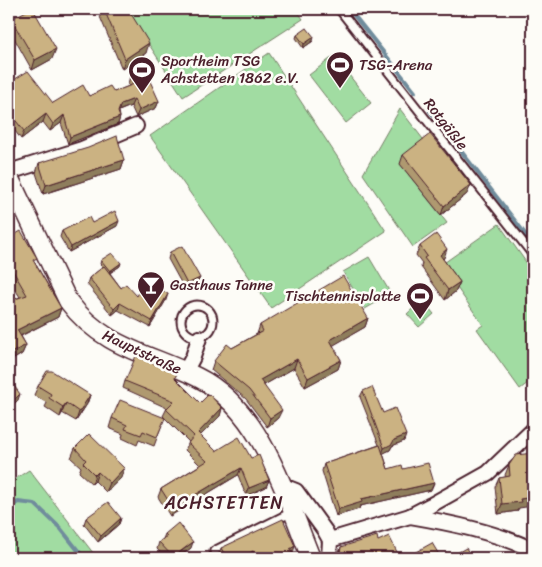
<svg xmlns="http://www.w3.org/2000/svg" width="542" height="567" font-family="Sriracha,sans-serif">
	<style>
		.green { fill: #a1dca2; stroke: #767e66 }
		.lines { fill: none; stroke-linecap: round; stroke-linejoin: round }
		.stream { stroke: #6f8c9c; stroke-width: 4 }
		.service-casing { stroke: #4a1f2b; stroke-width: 11 }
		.minor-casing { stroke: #4a1f2b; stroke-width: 18 }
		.tertiary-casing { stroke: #4a1f2b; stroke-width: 21 }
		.service { stroke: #fdfcf7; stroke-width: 7 }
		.minor { stroke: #fdfcf7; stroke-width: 14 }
		.tertiary { stroke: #fdfcf7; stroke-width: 18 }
		.wall { fill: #af9970; stroke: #4a1f2b }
		.shaded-wall { fill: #8e7d5b; stroke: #4a1f2b }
		.building { fill: #cbb282; stroke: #4a1f2b }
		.labels { text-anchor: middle; stroke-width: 5; stroke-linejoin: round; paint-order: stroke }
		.poi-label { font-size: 15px; fill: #4a1f2b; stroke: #fdfcf7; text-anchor: start }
		.street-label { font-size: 15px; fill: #4a1f2b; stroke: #fdfcf7 }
		.quarter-label { font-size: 18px; letter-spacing: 1px; fill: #4a1f2b; stroke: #fdfcf7 }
	</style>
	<rect width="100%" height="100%" fill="#fdfcf7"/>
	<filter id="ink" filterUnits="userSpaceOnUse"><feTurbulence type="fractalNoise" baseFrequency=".02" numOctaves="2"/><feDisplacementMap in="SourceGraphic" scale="10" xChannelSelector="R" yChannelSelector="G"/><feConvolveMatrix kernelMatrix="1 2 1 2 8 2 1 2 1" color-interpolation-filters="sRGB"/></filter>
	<g filter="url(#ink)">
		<!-- green -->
		<g class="green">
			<path d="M126,9H296L303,19L183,97Z"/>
			<path d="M269,53L386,231L271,308L150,136Z"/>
			<path d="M334,56L371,103L346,123L309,75Z"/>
			<path d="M400,109L426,143L400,164L447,223L413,247L363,174Z"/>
			<path d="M499,224L533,272V379L520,389L477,329L483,325L441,265Z"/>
			<path d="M369,257L391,294L365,309L343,272Z"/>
			<path d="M422,300L434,314L419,327L407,314Z"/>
			<path d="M29,470L97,558H9V483Z"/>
		</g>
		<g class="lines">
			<!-- stream -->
			<g class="stream">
				<path d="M349,9L415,92"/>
				<path d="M430,111L533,244"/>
				<path d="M9,508L18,502L35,504L61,529L84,558"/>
			</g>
			<!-- service casing -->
			<g class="service-casing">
				<g id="service">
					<path d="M339,9L533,255"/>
					<circle cx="197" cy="321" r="16"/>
					<path d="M214,551L292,512"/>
				</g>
			</g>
			<!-- minor casing -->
			<g class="minor-casing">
				<g id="minor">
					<path d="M9,172L82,149L136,126"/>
					<path d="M185,372L193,357L199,338"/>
					<path d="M281,485L296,491L325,531L330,540L329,558"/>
					<path d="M410,516C451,523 495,532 533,550"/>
					<path d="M330,540L410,516L431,505L488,473L533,430"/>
				</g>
			</g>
			<!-- tertiary casing -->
			<g class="tertiary-casing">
				<path id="tertiary" d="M9,177L68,301C103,348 148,353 197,377C262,409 286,497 311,558"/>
			</g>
			<!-- service -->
			<use href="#service" class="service"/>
			<!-- minor -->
			<use href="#minor" class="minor"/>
			<!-- tertiary -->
			<use href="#tertiary" class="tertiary"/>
		</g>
		<!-- wall -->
		<g class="wall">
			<path d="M100,9H128L146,53L122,69L98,12Z"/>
			<path d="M11,19L52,59L32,70L9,29V27Z"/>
			<path d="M297,35L313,41L303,48L296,38Z"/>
			<path d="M9,76L12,81L53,103L89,96L114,92L129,86L128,84L130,76L159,101L156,108L136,117L131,106L119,111L120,117L118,124L68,144L61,123L50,131L43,122L21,139L9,123Z"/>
			<path d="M403,155L467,194L441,215L400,164Z"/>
			<path d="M124,160L121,169L43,194L36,173L39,163Z"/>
			<path d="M92,223L117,226L69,252L60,237L62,231Z"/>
			<path d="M9,238L35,263L61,308L58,317L21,336L26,345L22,354L9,362V301L20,297L9,280Z"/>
			<path d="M420,246L444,258L443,259L460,282L456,291L445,300L421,267L422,263L416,255Z"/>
			<path d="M170,252L197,284L185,290L168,259Z"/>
			<path d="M101,260L120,266L110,273L121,288L137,296L143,294L166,300L150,327L118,310L112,315L87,284L89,278L103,267L100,264Z"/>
			<path d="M368,318L365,327L333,345L341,360L338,369L305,387L294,368L264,385L278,418L267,427L246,399L211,370L214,361L232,348L257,334L260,325Z"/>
			<path d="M175,378L200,403L222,408L220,416L200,435L216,451L251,458L269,480L266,487L246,496L238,475L170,516L158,497L161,489L200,465L185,450L189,442L163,416L167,408L123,388L125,381Z"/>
			<path d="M9,379L18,400L10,408L9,407Z"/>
			<path d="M38,386L90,395L87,404L76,421L62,413L60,417L45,407L47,403L34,395Z"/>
			<path d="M363,391L383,413L404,441L392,446L390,450L383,453L388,469H403L431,490L360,506L359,509L336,516L322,471L324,464L379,445L360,397Z"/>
			<path d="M112,418L161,427L154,446L139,440L137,445L122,438L123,434L109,428Z"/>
			<path d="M75,448L121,478L106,492L95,481L92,484L79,472L81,467L71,458Z"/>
			<path d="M509,465L519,508L517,511L498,514L495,487L499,478L506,477L505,475Z"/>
			<path d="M86,518H121L119,524L98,542L84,524Z"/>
			<path d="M165,534L191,548L178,558H166L157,549L159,542L163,539Z"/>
			<path d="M378,541L400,558H337L341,547Z"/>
			<path d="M221,548L293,553L295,558H213L219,555Z"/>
		</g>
		<!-- shaded-wall -->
		<g class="shaded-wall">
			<path d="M314,37L313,41L303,48L304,44Z"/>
			<path d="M149,43L146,53L122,69L125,59Z"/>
			<path d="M56,49L52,59L32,70L35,60Z"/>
			<path d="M134,99L131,106L118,111L121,104Z"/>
			<path d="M159,101L156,108L136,117L139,110Z"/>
			<path d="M46,114L43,122L21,139L24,131Z"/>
			<path d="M64,115L61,123L50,131L53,124Z"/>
			<path d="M120,117L118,124L68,144L70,137Z"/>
			<path d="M124,160L121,169L43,194L46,185Z"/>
			<path d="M471,185L467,194L441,215L444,206Z"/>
			<path d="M119,221L117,226L69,252L71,247Z"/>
			<path d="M447,249L444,258L436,264L440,255Z"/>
			<path d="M121,263L120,266L108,274L110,271Z"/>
			<path d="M200,278L197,284L185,290L187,284Z"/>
			<path d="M460,282L456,291L445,300L448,290Z"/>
			<path d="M168,294L166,300L150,327L152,321Z"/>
			<path d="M120,303L118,310L112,315L114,309Z"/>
			<path d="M61,308L58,317L14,339L17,330Z"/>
			<path d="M368,318L365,327L327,349L330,340Z"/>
			<path d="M26,345L22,354L9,362V354Z"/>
			<path d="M297,359L294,368L257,389L260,380Z"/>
			<path d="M341,360L338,369L305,387L308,378Z"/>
			<path d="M20,394L18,400L10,408L12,402Z"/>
			<path d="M90,395L87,404L76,421L79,412Z"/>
			<path d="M66,403L62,413L60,417L63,407Z"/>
			<path d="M222,408L220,416L195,441L198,433Z"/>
			<path d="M282,410L278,418L267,427L270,418Z"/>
			<path d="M406,435L404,441L392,446L390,450L382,454L384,448L394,440Z"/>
			<path d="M124,468L121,478L106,492L110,483Z"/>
			<path d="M241,468L238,475L170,516L173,508Z"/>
			<path d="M98,472L95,481L92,484L95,475Z"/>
			<path d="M269,480L266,487L246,496L249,488Z"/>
			<path d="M434,483L431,490L360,506L359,509L336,516L339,509L361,499Z"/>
			<path d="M533,497V506L519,508L517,511L498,514L502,504L520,499Z"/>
			<path d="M121,518L119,524L98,542L101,536Z"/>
			<path d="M193,542L191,548L178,558H173Z"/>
			<path d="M295,546L293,553L287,556L290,549Z"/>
			<path d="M253,551L251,558H241Z"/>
		</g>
		<!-- building -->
		<g class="building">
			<path d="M30,9H33L56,49L35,60L11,19Z"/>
			<path d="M104,9H128L149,43L125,59Z"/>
			<path d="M307,28L314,37L304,44L297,35Z"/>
			<path d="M145,70L159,101L139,110L134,99L121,104L118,112L120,117L70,137L64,115L53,124L46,114L24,131L9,112V76L12,81L28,71L53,103L83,85L89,96L110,86L114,92L134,84L130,76Z"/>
			<path d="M430,134L471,185L444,206L403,155Z"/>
			<path d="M117,136L124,160L46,185L39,163L88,148Z"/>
			<path d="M115,211L119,221L71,247L62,231L89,217L92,223Z"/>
			<path d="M21,231L37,258L33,260L61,308L17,330L26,345L9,354V301L27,295L9,264V238Z"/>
			<path d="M436,234L447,249L440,255L460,282L448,290L424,258L427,256L420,246Z"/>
			<path d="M182,246L200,278L187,284L170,252Z"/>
			<path d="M112,253L121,263L110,271L101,260Z"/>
			<path d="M104,266L121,288L126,284L137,296L139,292L143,294L150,283L168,294L152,321L120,303L114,309L89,278Z"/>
			<path d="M343,276L368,318L330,340L341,360L308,378L297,359L260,380L282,410L270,418L249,390L214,361L227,344L232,348L263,331L260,325Z"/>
			<path d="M136,356L177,373L175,378L200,403L209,394L222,408L198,433L216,451L239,437L251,458L259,455L269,480L249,488L241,468L173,508L161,489L207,461L188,443L194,436L166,409L174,401L125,381Z"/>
			<path d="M47,371H52L90,395L79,412L66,403L63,407L49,398L51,394L38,386Z"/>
			<path d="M9,379L20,394L12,402L9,398Z"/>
			<path d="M372,387L383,413L395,408L406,435L394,440L392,444L384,448L363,391Z"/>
			<path d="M120,400L165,418L157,437L143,431L141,435L125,429L127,425L112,418Z"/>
			<path d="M89,434L124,468L110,483L98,472L95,475L83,463L86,460L75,448Z"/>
			<path d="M380,445L388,469L402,465L403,469L428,463L434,483L361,499L362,502L339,509L324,464Z"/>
			<path d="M533,453V497L520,499L521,502L502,504L499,478L510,476L509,465L516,455Z"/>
			<path d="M108,502L121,518L101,536L86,518Z"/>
			<path d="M283,519L295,546L290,549L295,558H257L253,551L241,558H213L224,553L221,548Z"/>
			<path d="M178,523L193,542L173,557L159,542L167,536L165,534Z"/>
			<path d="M377,536L378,541L389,536L400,558H341L340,553L341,547Z"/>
			<path d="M432,543L441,558H405Z"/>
			<path d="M466,548L472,558H448Z"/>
			<path d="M513,553L522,558H510Z"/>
		</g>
	</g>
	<!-- icons -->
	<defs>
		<g id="stadium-pin" transform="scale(1.4375)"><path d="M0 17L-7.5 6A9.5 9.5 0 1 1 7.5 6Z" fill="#4a1f2b" stroke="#fdfcf7"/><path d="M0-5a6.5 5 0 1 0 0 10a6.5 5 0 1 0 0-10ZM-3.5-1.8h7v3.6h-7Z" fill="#fff"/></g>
		<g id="bar-pin" transform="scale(1.4375)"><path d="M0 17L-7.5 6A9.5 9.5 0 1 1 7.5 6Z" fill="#4a1f2b" stroke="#fdfcf7"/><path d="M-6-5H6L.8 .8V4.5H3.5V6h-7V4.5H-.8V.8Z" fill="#fff"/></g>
	</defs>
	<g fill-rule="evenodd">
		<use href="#stadium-pin" x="340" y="65"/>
		<use href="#stadium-pin" x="142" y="70"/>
		<use href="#bar-pin" x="151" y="285"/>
		<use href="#stadium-pin" x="420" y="296"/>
	</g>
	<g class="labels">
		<!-- poi labels -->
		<g class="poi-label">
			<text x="161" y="66">Sportheim TSG<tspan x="161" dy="17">Achstetten 1862 e.V.</tspan></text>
			<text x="359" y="70">TSG-Arena</text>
			<text x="170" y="290">Gasthaus Tanne</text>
			<text x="401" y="301" text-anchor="end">Tischtennisplatte</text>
		</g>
		<!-- street labels -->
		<g class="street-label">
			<text transform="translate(446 124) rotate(52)" y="5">Rotgäßle</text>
			<text transform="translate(142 352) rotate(25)" y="5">Hauptstraße</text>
		</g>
		<!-- quarter labels -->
		<g class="quarter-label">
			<text x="224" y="509">ACHSTETTEN</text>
		</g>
	</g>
	<!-- margin -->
	<rect width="542" height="567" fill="none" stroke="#fdfcf7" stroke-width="30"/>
	<rect x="15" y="15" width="512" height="537" fill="none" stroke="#4a1f2b" stroke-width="2" filter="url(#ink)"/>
</svg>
